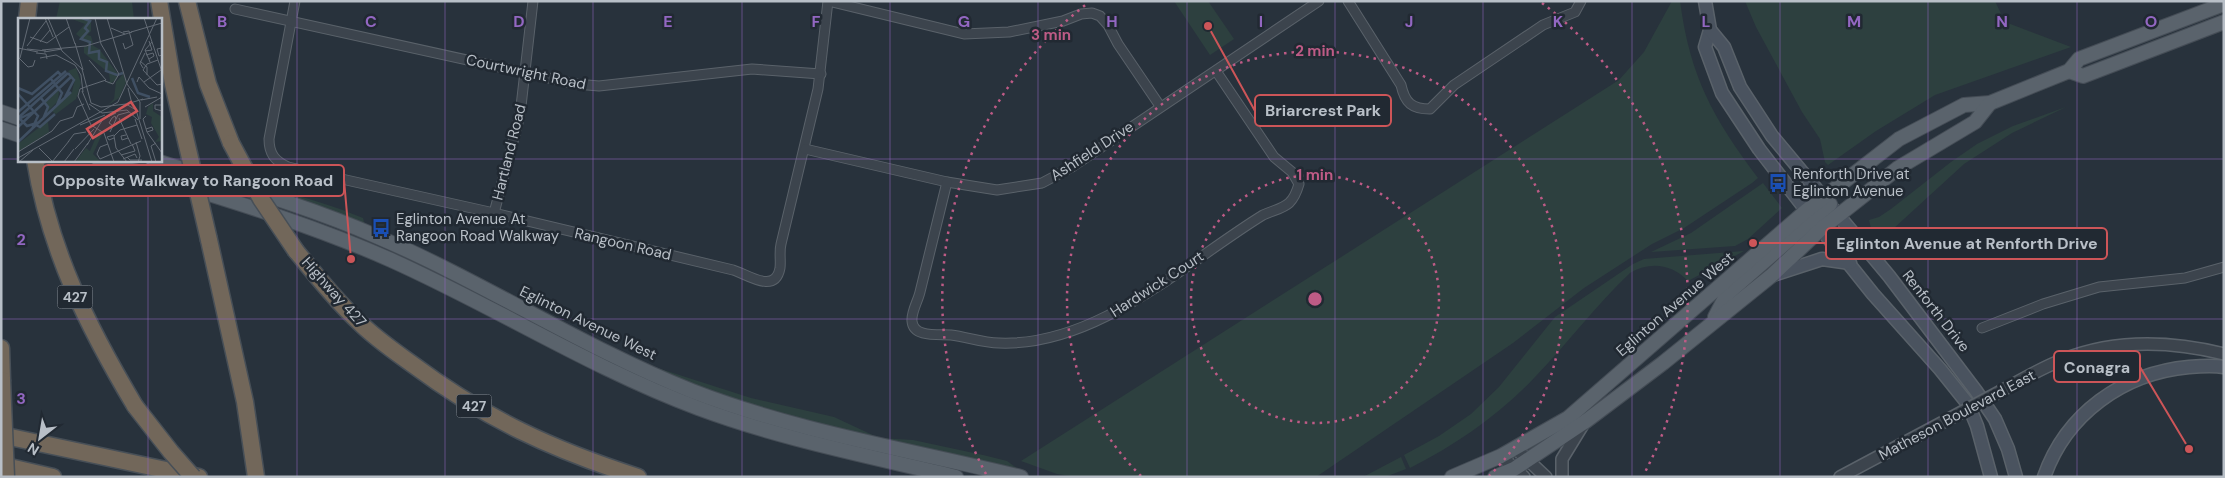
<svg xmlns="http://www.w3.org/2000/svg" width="2225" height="478" font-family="'DM Sans',sans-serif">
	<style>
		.green { fill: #2d403f }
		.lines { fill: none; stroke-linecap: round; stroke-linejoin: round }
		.minor-casing { stroke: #5a626a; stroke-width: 11 }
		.tertiary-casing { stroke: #5a626a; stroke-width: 14 }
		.secondary-casing { stroke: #5a626a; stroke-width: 15 }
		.primary-casing { stroke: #454d56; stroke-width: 16 }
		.motorway-casing { stroke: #474f57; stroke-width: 19 }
		.minor { stroke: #3c444d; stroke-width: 9 }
		.tertiary { stroke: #3c444d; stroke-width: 11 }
		.secondary { stroke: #4a535f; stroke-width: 12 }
		.primary { stroke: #5a636c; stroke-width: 14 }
		.motorway { stroke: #72675a; stroke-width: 16 }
		.tertiary-bridge-casing { stroke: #5a626a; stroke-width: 14; stroke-linecap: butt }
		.motorway-bridge-casing { stroke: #474f57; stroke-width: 19; stroke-linecap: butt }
		.tertiary-bridge { stroke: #3c444d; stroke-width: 11 }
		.motorway-bridge { stroke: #72675a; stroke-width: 16 }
		.grid { fill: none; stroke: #9367c2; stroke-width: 1; stroke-opacity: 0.55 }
		.ring { fill: none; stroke: #be5b86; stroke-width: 2.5; stroke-dasharray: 2.5 5 }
		.labels { text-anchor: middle; stroke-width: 5; stroke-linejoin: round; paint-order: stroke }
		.shield { fill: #212932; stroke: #8b929a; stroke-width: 1 }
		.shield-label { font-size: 14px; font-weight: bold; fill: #b8bfc7 }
		.street-label { font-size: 15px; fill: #b8bfc7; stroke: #212932 }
		.poi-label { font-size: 15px; fill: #b8bfc7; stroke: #212932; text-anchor: start }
		.inset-river { fill: none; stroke: #405063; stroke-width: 2.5 }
		.inset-road { fill: none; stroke: #626a74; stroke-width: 1 }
		.view { fill: #cd5558; fill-opacity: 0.15; stroke: #cd5558; stroke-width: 2.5 }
		.inset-edge { fill: none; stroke: #b8bfc7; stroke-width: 2.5 }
		.grid-label { font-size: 16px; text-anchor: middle; font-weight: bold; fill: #9367c2; stroke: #212932; stroke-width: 5; stroke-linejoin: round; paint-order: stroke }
		.centre { fill: #be5b86; stroke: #212932; stroke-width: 2.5 }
		.ring-label { font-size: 15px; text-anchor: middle; font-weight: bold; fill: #be5b86; stroke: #212932; stroke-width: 5; stroke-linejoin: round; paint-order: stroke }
		.leader { fill: none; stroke: #cd5558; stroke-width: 2 }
		.callout-dot { fill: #cd5558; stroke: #212932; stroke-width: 2 }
		.callout { fill: #212932; stroke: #cd5558; stroke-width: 2 }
		.callout-label { font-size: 16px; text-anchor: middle; font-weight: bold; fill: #b8bfc7 }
	</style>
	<rect width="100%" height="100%" fill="#28323c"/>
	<!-- green -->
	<g class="green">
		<path d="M60,1L132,2L134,19H56Z"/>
		<path d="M1174,1H1208L1234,39L1210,55Z"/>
		<path d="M1672,1H1680C1690,77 1713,118 1758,178L1752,183L1684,228L1652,244L1584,288L1513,343L1316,477H1076L1057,474L1021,461L1619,80L1644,52Z"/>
		<path d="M1745,1H1995L2005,22L2071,47L1935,95L1876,131L1828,165L1825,162L1820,139L1802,112L1756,27Z"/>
		<path d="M2066,107L2012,133L1964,164L1881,240L1871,228L1869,220L1879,217L1891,209L1951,162L1977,144L2013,126Z"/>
		<path d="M1763,183L1782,208L1748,239L1735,246L1651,252L1691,233Z"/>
		<path d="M274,190C305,197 334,206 363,218L365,226L276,193Z"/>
		<path d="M1744,251L1688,281C1672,264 1650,261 1630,273C1596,305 1568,343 1535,377C1499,415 1457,444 1410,468L1404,455L1439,436L1471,414L1499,387L1555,317L1633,264L1644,259Z"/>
		<path d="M645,364L751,398L834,417L879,438L913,440L983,455L1007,461L1018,469L807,422L724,397Z"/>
		<path d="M1401,457L1406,469L1385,477H1363Z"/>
	</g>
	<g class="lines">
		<!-- minor casing -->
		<g class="minor-casing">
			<g id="minor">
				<path d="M295,1L269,139C269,154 275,161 288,167L494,213L733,270C747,274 775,295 780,268C781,261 779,252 781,244L818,89L828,1L964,34L1009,32L1063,21L1081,14L1092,13L1100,16L1108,25L1118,44L1160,106"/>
				<path d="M1348,1L1401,85C1405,103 1412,109 1430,109L1454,85L1543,25L1575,12L1581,1"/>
				<path d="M235,9L576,84L599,86L752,69L821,74"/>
				<path d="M805,149L947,182L997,190L1042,183L1072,167L1319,1"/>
				<path d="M947,182C938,219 929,256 920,292C918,301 911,312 912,321C913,338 939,334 951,335C967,337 983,343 999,343C1097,347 1185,263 1263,215C1284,206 1292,208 1299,184L1292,172L1274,157L1216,71"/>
				<path d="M494,213L520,115L533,1"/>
				<path d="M1982,328L2043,304L2099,287L2185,278L2224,267"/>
			</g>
		</g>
		<!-- tertiary casing -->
		<g class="tertiary-casing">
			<g id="tertiary">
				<path d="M2001,391C2021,380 2041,368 2062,360C2114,339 2171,341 2224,354"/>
				<path d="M1515,448L1546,477"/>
				<path d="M1501,456L1524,477"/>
				<path d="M1562,477V459L1584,423"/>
				<path d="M1840,477L1945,421"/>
			</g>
		</g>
		<!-- secondary casing -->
		<g class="secondary-casing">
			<g id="secondary">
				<path d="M1705,1L1710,30L1705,47L1722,93L1759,149L1813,219L1873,294L1940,369L1968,404L1977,426L1991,477"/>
				<path d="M1710,30L1724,47L1740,87L1772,136L1889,276L1976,391L1995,419L2008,449L2016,477"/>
				<path d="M1773,275L1822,259L1850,263"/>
				<path d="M2044,477C2066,414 2123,373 2189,367C2200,366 2213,365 2224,367"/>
			</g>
		</g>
		<!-- primary casing -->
		<g class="primary-casing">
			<g id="primary">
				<path d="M2069,71L2083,76L2224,22"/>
				<path d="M1,112L19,118"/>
				<path d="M1,129L19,135"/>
				<path d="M99,160C197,191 297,218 391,260C494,306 591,368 698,408C781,439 869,456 956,477"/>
				<path d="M153,160C229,184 306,205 378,237C485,283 584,348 692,391C798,432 911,450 1021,477"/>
				<path d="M1715,317L1727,294L1830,204"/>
				<path d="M1452,477L1501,456L1568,418L1806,211L1899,139L1964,105L1990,103L2069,71L2079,59L2224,4"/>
				<path d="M1495,477L1514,469L1586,421L1663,363L1771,276L1821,229L1868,192L1898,168L1975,122L1990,103"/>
			</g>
		</g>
		<!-- motorway casing -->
		<g class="motorway-casing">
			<g id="motorway">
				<path d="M159,1L173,84L183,128"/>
				<path d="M187,1L208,84L231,143"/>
				<path d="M27,19L29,1"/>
				<path d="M35,160C50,252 88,327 135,406"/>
				<path d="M209,240L245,402L256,477"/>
				<path d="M296,251C316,275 336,301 359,322C375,338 394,351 412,364C486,419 551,449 638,477"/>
				<path d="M1,348L2,380"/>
				<path d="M1,435L199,477"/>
				<path d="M1,465L53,477"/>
			</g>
		</g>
		<!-- minor -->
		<use href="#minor" class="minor"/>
		<!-- tertiary -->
		<use href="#tertiary" class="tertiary"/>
		<!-- secondary -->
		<use href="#secondary" class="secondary"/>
		<!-- primary -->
		<use href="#primary" class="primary"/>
		<!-- motorway -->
		<use href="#motorway" class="motorway"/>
		<!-- tertiary-bridge casing -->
		<g class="tertiary-bridge-casing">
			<path id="tertiary-bridge" d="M1945,421L2001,391"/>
		</g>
		<!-- motorway-bridge casing -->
		<g class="motorway-bridge-casing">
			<g id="motorway-bridge">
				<path d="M183,128L209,240"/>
				<path d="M231,143L261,199L296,251"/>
				<path d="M2,380L6,477"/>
				<path d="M135,406L171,452L193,477"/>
			</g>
		</g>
		<!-- tertiary-bridge -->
		<use href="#tertiary-bridge" class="tertiary-bridge"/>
		<!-- motorway-bridge -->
		<use href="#motorway-bridge" class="motorway-bridge"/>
	</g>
	<!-- grid -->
	<path class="grid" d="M148,1V19M297,1V477M445,1V477M593,1V477M742,1V477M890,1V477M1038,1V477M1187,1V477M1335,1V477M1483,1V477M1632,1V477M1780,1V477M1928,1V477M2077,1V477M1,159H19M160,159H2224M148,160V477M1,319H2224"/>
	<!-- distance rings -->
	<g class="ring">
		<circle cx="1315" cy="299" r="124"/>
		<path d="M1141 476A248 248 0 1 1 1489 476"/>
		<path d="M986 474A373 373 0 0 1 1088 3M1542 3A373 373 0 0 1 1644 474"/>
	</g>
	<!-- icons -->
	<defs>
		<g id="bus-bare" transform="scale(1.5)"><path d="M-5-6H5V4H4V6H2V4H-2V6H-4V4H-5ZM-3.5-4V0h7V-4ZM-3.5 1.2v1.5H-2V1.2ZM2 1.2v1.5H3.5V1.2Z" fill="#1a4fb4" stroke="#212932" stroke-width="2.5" paint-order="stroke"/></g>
	</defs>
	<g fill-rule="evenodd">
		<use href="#bus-bare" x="1778" y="183"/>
		<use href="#bus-bare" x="381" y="228"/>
	</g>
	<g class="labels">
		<!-- shield labels -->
		<g class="shield">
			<rect x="57.5" y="285.5" width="35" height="23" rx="4"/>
			<rect x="456.5" y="394.5" width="35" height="23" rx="4"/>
		</g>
		<g class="shield-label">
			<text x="75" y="302">427</text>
			<text x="474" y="411">427</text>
		</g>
		<!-- street labels -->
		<g class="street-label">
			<text transform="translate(526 72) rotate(12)" y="5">Courtwright Road</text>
			<text transform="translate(1092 151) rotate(-33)" y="5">Ashfield Drive</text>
			<text transform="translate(509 152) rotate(-76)" y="5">Hartland Road</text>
			<text transform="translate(623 244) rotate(13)" y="5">Rangoon Road</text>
			<text transform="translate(1157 284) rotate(-33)" y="5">Hardwick Court</text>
			<text transform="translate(334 292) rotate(48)" y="5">Highway 427</text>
			<text transform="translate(1675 304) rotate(-41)" y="5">Eglinton Avenue West</text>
			<text transform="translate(1936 311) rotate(52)" y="5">Renforth Drive</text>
			<text transform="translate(588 323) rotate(26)" y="5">Eglinton Avenue West</text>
			<text transform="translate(1957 415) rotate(-28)" y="5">Matheson Boulevard East</text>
		</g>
		<!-- poi labels -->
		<g class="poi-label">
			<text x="1793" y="179">Renforth Drive at<tspan x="1793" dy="17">Eglinton Avenue</tspan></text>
			<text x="396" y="224">Eglinton Avenue At<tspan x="396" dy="17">Rangoon Road Walkway</tspan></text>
		</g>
	</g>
	<!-- overview -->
	<g transform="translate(18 18)">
		<rect width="144" height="144" fill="#28323c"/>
		<path d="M73,0V13L69,17L73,18L75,25L71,26L58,16L67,6L54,1ZM74,27L81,31L100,56L99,61L92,66L89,65L92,63L91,55L66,35V29ZM58,50L63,65L58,81L38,96L34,93L54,74L57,61L50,53ZM105,56L108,64L101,80L90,87L96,81L98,64ZM41,72L40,83L29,94L28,84ZM135,85V93L144,99V123L137,124L141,119L133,105L134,99L128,96L130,89ZM37,97L30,104L31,114L0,134V126ZM81,112L85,114L75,136L83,144H57L68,130L72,133Z" fill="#2d403f"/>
		<path class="inset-river" d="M64,0L72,3L67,10L70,13L63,21L72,24L71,35L81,33V41L89,44L88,53L99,57L105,55M114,60L120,75L132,79M33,61L44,75L39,87M0,70L14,76L40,54L44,58M0,76L20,98L14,111M47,79L56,62L50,55M23,80L30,89L25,101M0,94L48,53M0,100L50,55M1,100L9,108L22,104M1,101L17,93M18,107L22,109L37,96M0,109L54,58M0,124L53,74"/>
		<path class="inset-road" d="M27,0L35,19M30,0L44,33L64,51L73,85L83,89L108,86L118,92L134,144M48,0L57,26M77,0L83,26L101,56L95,66L87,63M89,0L104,50M126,0L144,54M93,10L107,16M113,14L144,5M12,19L29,25L51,9M22,24L32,12M57,25L65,52M105,25L107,31L115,27L111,13L105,14M9,28L28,3M0,30L20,34M144,30L139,31L141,38L144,37M9,31L28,33M24,32L68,28L114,14M127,33L134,32L131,23M26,34L44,31M18,35L28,36L29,41M128,37L135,35L136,38L131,41M0,39L10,49L15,48L17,42M2,40L12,0M22,40L38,37L57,47L63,57L65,74M71,42L88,62M140,42L129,46L125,52L139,67L144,66M122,43L129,49V57M132,44L127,32L134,24M104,50L109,66L122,84V101M125,50L122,45L127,35M119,64L121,59L131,70L144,76M126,64L143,52M70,68L88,62M70,68L62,71L60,78L73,107L86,115L96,144M110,70L114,86M64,73L72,92M123,82L139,79M71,86L84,95L109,92L120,102M109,86L125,81M144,87H137V91L144,93M127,89L144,79M128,98L125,101L129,114L144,135M101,100L113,126M117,101L124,121M62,107L87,97M94,107L91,105L94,100L97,98L98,101M128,111L134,109L135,112L129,114M92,114L100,97L111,94M96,117L89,119L91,122L96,120M108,117L103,118L104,122L110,120M50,124L56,116L68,114M118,124L122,138L120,144M138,125L133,128L138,144M90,126L82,129L79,136L82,141L123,123M69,127L85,101L98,95M21,130L34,143V144L51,123M57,131L76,111M0,134L34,113L42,103L55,99L59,89L66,86M103,137L117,133L114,126M109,139L112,142H124M0,140L100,84L139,0M105,141L117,136L119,140M1,144L15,132M46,144L56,131M56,144L70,125M109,144L98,130L96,118L102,112L119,107"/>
		<path class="view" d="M113,84L119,93L75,120L69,111Z"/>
		<rect width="144" height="144" class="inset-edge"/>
	</g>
	<g class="grid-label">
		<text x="222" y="27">B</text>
		<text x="371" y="27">C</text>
		<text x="519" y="27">D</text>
		<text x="668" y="27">E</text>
		<text x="816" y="27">F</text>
		<text x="964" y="27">G</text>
		<text x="1112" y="27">H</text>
		<text x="1261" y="27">I</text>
		<text x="1409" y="27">J</text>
		<text x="1558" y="27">K</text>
		<text x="1706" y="27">L</text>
		<text x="1854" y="27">M</text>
		<text x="2002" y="27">N</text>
		<text x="2151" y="27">O</text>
		<text x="21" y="245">2</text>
		<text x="21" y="404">3</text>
	</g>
	<circle cx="1315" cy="299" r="8" class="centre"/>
	<g class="ring-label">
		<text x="1051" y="40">3 min</text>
		<text x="1315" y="56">2 min</text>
		<text x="1315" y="180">1 min</text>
	</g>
	<!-- callouts -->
	<path class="leader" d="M1208 26L1255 111M351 259L344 180M1753 243L1826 243M2189 449L2140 367"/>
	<g class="callout-dot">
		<circle cx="1208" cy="26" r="5"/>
		<circle cx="351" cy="259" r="5"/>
		<circle cx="1753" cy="243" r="5"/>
		<circle cx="2189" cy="449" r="5"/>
	</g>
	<g class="callout">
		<rect x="1255" y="95" width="136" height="31" rx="5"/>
		<rect x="43" y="165" width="301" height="31" rx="5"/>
		<rect x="1826" y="228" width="281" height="31" rx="5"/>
		<rect x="2054" y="351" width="86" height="31" rx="5"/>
	</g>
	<g class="callout-label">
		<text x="1323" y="116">Briarcrest Park</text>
		<text x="193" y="186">Opposite Walkway to Rangoon Road</text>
		<text x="1967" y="249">Eglinton Avenue at Renforth Drive</text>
		<text x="2097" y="373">Conagra</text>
	</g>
	<!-- border -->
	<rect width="2225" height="478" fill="none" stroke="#b8bfc7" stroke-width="5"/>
	<!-- north arrow -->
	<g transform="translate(40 438) rotate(211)" stroke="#212932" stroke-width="4" paint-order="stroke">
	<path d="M0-4L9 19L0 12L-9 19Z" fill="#b8bfc7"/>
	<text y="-8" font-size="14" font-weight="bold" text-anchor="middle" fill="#b8bfc7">N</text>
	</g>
</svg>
